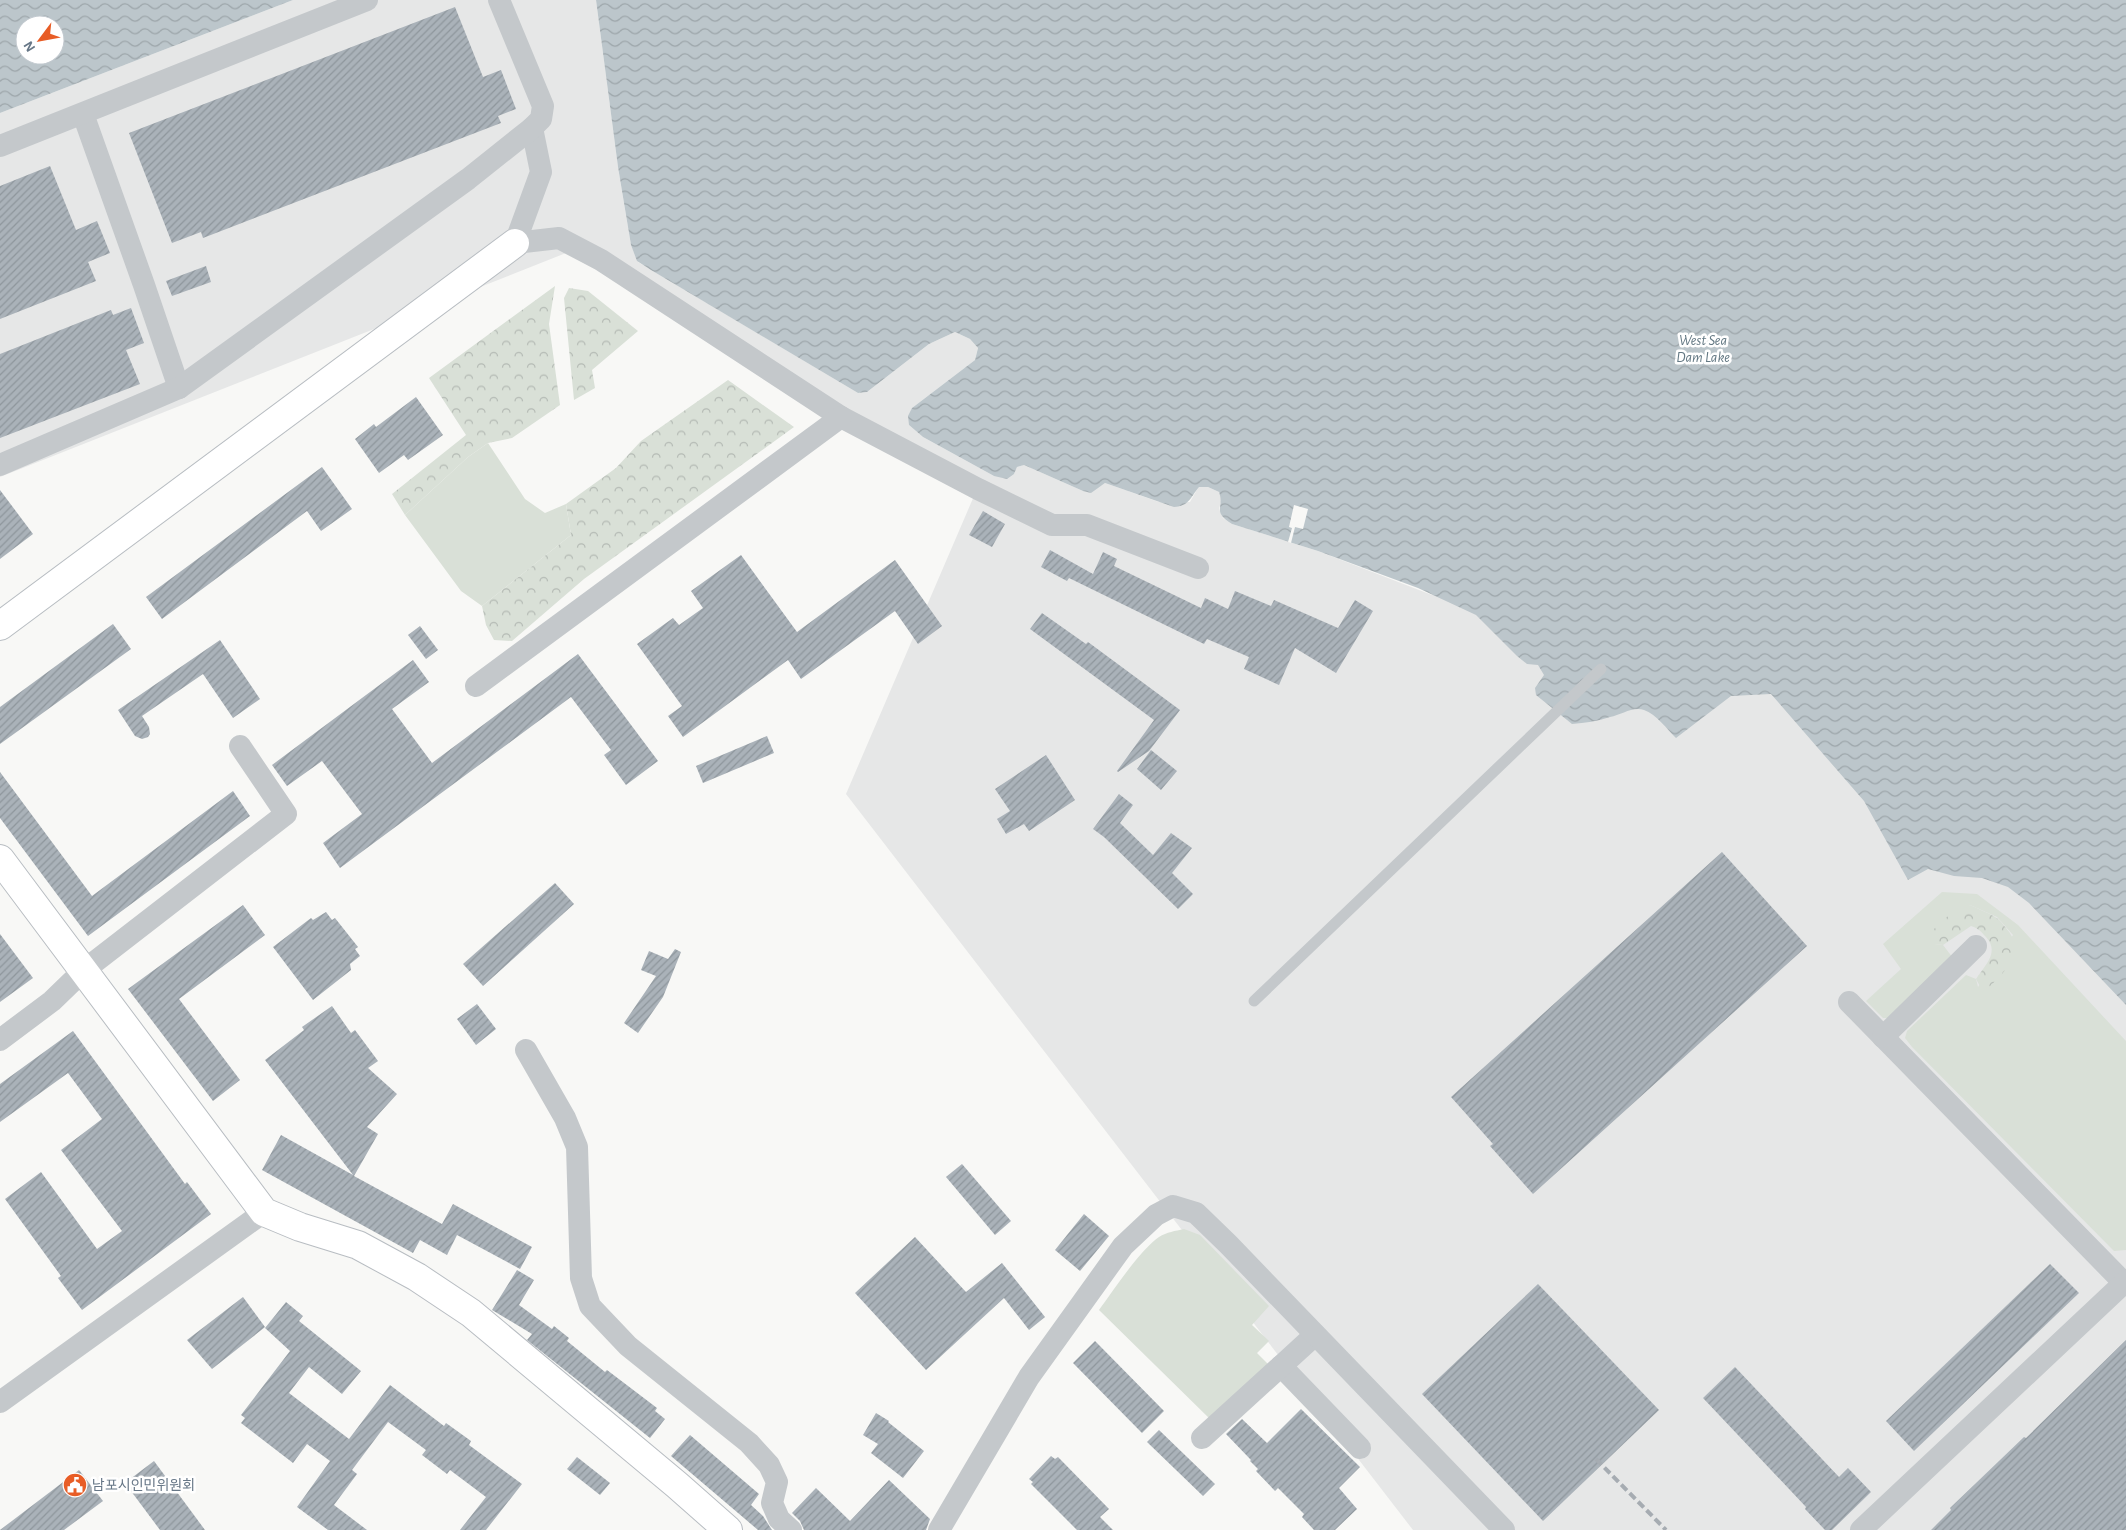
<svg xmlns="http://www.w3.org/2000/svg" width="2126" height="1530" font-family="'Alegreya Sans','Noto Sans KR',sans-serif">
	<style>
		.built { fill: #e6e7e7 }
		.grass { fill: #d9e0d7 }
		.forest { fill: url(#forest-crowns) }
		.water { fill: url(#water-waves); fill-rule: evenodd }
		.pier { fill: #f8f8f6 }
		.building { fill: url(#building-hatch) }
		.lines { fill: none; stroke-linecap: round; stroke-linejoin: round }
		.secondary-casing { stroke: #b8bdc2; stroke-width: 30 }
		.lane { stroke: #c4c8cb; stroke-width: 11 }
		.street { stroke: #c4c8cb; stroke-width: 22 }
		.secondary { stroke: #fff; stroke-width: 28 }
		.rail { stroke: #a6acb2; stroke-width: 4; stroke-dasharray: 8 4; stroke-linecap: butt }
		.labels { text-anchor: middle; stroke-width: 5; stroke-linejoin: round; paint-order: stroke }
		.poi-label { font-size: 14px; fill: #677787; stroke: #fff; text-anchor: start }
		.water-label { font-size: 15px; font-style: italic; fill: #637883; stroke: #fff }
	</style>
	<defs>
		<pattern id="forest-crowns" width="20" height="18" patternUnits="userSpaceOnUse" patternTransform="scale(1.25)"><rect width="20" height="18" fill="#d9e0d7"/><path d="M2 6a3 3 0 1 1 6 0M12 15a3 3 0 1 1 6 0" fill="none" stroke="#b4bab4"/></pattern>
		<pattern id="water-waves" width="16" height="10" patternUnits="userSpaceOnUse" patternTransform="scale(1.25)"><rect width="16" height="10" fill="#bcc6cb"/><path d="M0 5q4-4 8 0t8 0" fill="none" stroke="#9da6aa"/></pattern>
		<pattern id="building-hatch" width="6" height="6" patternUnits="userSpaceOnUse" patternTransform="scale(1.25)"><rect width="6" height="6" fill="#aab2b9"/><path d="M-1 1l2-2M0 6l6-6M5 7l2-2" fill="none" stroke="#8e969c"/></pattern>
	</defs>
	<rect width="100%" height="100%" fill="#f8f8f6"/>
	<!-- built -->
	<path class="built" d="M293,0H596L618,167L631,245L638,262L858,393L867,392L929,344L955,332L970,339L978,348L975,360L912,408L909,425L923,437L994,476L1014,474L1017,467L1024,465L1083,491L1091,492L1105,483L1159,502H1190L1199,486L1208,487L1219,492L1222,498L1219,509L1223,518L1232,524L1318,551L1432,595L2126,538V1530H1413L846,794L980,482L566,253L0,477V113Z"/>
	<!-- grass -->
	<g class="grass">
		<path d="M488,443L525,499L545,513L566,504L571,535L482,606L461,591L405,515L468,457Z"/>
		<path d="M1942,892L1977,894L2018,925L2126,1041V1250L2114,1251L1912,1047L1905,1038L1907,1031L1966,975L1976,979L1978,987L2013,935L1997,917L1970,905L1935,944L1943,945L1953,958L1889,1018H1883L1866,1001L1901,969L1883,944Z"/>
		<path d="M1184,1229L1200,1235L1269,1306L1252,1325L1269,1341L1257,1353L1269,1365L1211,1420L1099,1310C1113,1291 1140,1250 1159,1237C1167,1232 1175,1231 1184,1229Z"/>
	</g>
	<!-- forest -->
	<g class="forest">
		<path d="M555,286L549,324L560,405L512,438L488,443L468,457L405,515L392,494L466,435L429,378Z"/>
		<path d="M569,288L588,291L638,331L592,370L595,388L574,400L564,298Z"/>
		<path d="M728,380L794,427L584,579L512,641L494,640L486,625L482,606L571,535L566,504L616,468L641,441Z"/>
		<path d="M1970,905C1978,909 1987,912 1995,917C1999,919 2003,924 2006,928C2028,952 2002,976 1983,992L1976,979C1986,964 2001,951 1984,935C1980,930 1977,928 1971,926L1943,945L1935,944L1931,938C1933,921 1956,911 1970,905Z"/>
	</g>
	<!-- water -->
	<g class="water">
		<path d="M0,0H293L0,113ZM25,25H55V55H25Z"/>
		<path d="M596,0H2126V1005L2029,903L2008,887L1982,878L1954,876L1928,869L1908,880L1864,801L1771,694L1731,696L1676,738C1667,729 1656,714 1644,710C1633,706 1621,715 1610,717C1598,721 1585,723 1572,724L1536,695L1535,688L1544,675L1538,665L1527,664L1517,656L1476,615L1418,588L1318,551L1232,524C1211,511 1225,508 1219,492L1208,487H1199C1190,498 1189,506 1174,507L1105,483L1091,493L1083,491L1024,465L1017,467L1014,474L1007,479L994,476L923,437L909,425L908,416L912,408L975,360L978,348L970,339L955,332L929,344L867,392L858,393L651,270L637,261L631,245L618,167Z"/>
	</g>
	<!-- pier -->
	<path class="pier" d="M1294,505L1308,509L1303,529L1295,527L1291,543L1288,542L1292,528L1289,527Z"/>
	<!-- building -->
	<g class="building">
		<path d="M455,7L483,77L501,70L516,109L498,116L501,123L203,238L201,232L172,243L129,133Z"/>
		<path d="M50,166L76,230L97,221L110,253L88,262L96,281L0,319V186Z"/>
		<path d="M206,266L211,282L172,296L166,281Z"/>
		<path d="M131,308L144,343L126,350L140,384L0,438V354L111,310L113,315Z"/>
		<path d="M416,397L443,435L408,460L404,455L379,473L355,439L374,424L376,427Z"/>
		<path d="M322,467L352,509L321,531L307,511L162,619L146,597Z"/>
		<path d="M0,490L33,534L0,559Z"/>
		<path d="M983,511L1005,524L992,547L969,535Z"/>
		<path d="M1050,550L1093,574L1103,552L1117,559L1114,566L1201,608L1205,598L1228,609L1235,591L1271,606L1274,600L1338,628L1355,600L1373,611L1336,673L1295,648L1279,685L1244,669L1249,657L1207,639L1204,644L1069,578L1067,581L1041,567Z"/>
		<path d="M741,555L797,632L895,560L942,626L918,644L895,611L801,679L788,660L683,737L668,716L682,706L637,644L673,618L679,625L703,608L691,591Z"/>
		<path d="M1042,613L1086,644L1088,642L1180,710L1149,751L1118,772L1117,771L1154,720L1030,629Z"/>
		<path d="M113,624L131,649L0,744V707Z"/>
		<path d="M420,626L438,650L426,659L408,635Z"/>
		<path d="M220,640L260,699L233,718L203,674L142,716L149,727L150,734L148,737L142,739L135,736L118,710Z"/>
		<path d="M578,654L658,761L626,785L604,755L611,750L571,697L340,868L323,843L362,814L322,761L287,786L272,765L413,660L429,682L392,709L432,763Z"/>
		<path d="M767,736L774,753L703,783L696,766Z"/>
		<path d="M1151,750L1177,771L1161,790L1137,769Z"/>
		<path d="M1046,755L1075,800L1029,831L1024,824L1006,834L997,819L1010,811L995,789Z"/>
		<path d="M0,772L92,896L233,791L250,816L88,936L0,818Z"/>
		<path d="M1119,794L1133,805L1120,823L1153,855L1171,833L1192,848L1172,873L1193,894L1178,909L1104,837L1093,829Z"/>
		<path d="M1722,852L1807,946L1533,1194L1490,1146L1493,1144L1451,1097Z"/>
		<path d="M555,883L574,904L483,986L463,964Z"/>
		<path d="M243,905L265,935L179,999L240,1080L213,1101L128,989Z"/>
		<path d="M326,912L332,920L335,918L358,947L355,949L360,956L350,964L351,970L313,1000L273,947L311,918L313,920Z"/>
		<path d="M0,934L33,978L0,1002Z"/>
		<path d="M675,949L681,952L663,997L638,1033L624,1023L656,976L641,970L649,951L668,959Z"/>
		<path d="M477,1004L496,1029L476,1045L457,1019Z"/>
		<path d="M332,1006L351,1033L355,1030L378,1061L368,1068L397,1094L367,1127L378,1134L354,1176L442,1224L453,1204L532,1247L520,1269L457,1235L447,1255L420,1240L413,1253L262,1170L281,1135L353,1175L265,1060L304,1030L302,1027Z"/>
		<path d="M73,1031L185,1184L187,1182L211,1214L82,1310L58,1278L61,1276L5,1199L41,1172L97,1249L122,1231L61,1150L102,1119L68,1073L0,1122V1084Z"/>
		<path d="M962,1164L1011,1221L995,1235L946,1177Z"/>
		<path d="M1084,1214L1109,1236L1080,1271L1055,1250Z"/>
		<path d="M915,1237L966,1292L1002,1263L1045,1317L1029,1330L1004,1298L926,1370L855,1293Z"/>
		<path d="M2050,1264L2079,1293L1914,1451L1886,1421Z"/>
		<path d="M517,1270L534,1280L519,1305L552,1329L554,1326L569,1338L567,1341L605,1372L607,1370L657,1408L655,1411L665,1419L650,1438L527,1340L532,1334L492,1310Z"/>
		<path d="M1538,1284L1659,1410L1543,1521L1422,1394Z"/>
		<path d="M243,1297L265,1327L212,1369L187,1340Z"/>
		<path d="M286,1302L303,1316L299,1321L361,1371L342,1394L309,1367L289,1393L349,1439L390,1385L444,1426L446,1423L471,1441L469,1445L522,1484L486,1530H460L486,1497L450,1470L447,1474L422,1455L426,1450L388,1422L352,1470L357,1474L334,1505L367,1530H328L297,1507L330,1461L307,1444L293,1463L241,1423L245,1418L241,1415L290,1351L265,1328Z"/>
		<path d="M2126,1340V1530H1931L1951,1510L1950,1508L2024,1437L2026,1438Z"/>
		<path d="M1095,1341L1164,1411L1142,1433L1073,1363Z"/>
		<path d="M1735,1367L1839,1477L1848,1468L1871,1492L1832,1530H1825L1805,1509L1806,1507L1703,1398Z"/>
		<path d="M1301,1409L1360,1467L1339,1488L1357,1509L1335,1530H1314L1302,1517L1304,1514L1278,1488L1275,1491L1256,1471L1258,1469L1250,1461L1251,1460L1226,1434L1242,1419L1267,1443Z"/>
		<path d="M876,1413L889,1421L888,1422L924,1451L903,1478L871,1453L878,1444L863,1435Z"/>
		<path d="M1159,1430L1215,1484L1203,1496L1147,1442Z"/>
		<path d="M690,1435L759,1494L751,1505L763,1516L772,1530H758L671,1456Z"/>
		<path d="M1051,1456L1055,1459L1058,1457L1109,1509L1100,1517L1113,1530H1077L1031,1484L1033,1482L1029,1479Z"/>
		<path d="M577,1457L610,1483L600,1495L567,1469Z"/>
		<path d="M154,1461L205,1530H160L125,1483Z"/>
		<path d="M79,1470L103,1501L64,1530H0Z"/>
		<path d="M889,1480L930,1519L926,1530H804L800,1521L792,1513L816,1488L850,1521Z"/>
	</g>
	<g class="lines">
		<!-- secondary casing -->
		<g class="secondary-casing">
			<g id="secondary">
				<path d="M0,626L515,243"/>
				<path d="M0,859L264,1212L300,1227L358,1245L417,1277L471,1313L677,1485L728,1530"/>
			</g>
		</g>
		<!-- lane -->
		<path class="lane" d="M1254,1001L1601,669"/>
		<!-- street -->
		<g class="street">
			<path d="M83,114L144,285L179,388"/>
			<path d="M532,128L541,172L515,243L559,238L601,260L841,417L978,489L1052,525H1087L1198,568"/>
			<path d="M0,146L367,0"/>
			<path d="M0,465L179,388L468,179L532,128L541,119L543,106L499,0"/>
			<path d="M476,686L841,417"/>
			<path d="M1849,1002L2126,1285"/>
			<path d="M1883,1037L1976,946"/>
			<path d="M0,1040L52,1001L83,971L286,814L240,746"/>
			<path d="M526,1050L565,1118L577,1147L581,1278L590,1306L628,1346L749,1443L769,1465L777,1482L772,1503L779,1519L791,1530"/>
			<path d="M1281,1366L1360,1448"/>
			<path d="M0,1402L264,1212"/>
			<path d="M1202,1438L1315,1335"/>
			<path d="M939,1530L1029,1377L1123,1246L1156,1215L1173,1206L1196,1213L1228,1244L1504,1530"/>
			<path d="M1861,1530L2126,1281"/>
		</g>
		<!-- secondary -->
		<use href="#secondary" class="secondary"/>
		<!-- rail -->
		<path class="rail" d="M1596,1459L1666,1530"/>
	</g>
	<!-- icons -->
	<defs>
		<g id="civic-disc" transform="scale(1.25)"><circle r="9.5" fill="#e85d26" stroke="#fff"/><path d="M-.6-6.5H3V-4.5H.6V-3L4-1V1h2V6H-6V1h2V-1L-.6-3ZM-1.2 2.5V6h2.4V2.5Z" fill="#fff"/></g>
	</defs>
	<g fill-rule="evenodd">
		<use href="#civic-disc" x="75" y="1485"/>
	</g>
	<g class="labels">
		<!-- poi labels -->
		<g class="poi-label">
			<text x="92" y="1490">남포시인민위원회</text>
		</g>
		<!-- water labels -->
		<g class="water-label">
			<text x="1703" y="345">West Sea<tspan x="1703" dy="17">Dam Lake</tspan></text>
		</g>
	</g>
	<!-- north arrow -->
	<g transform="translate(40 40) rotate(238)"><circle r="24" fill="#ffffff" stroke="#c2c9cf"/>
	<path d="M0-4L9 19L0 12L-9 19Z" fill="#e85d26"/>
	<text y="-8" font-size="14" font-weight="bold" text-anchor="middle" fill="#677787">N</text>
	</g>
</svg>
